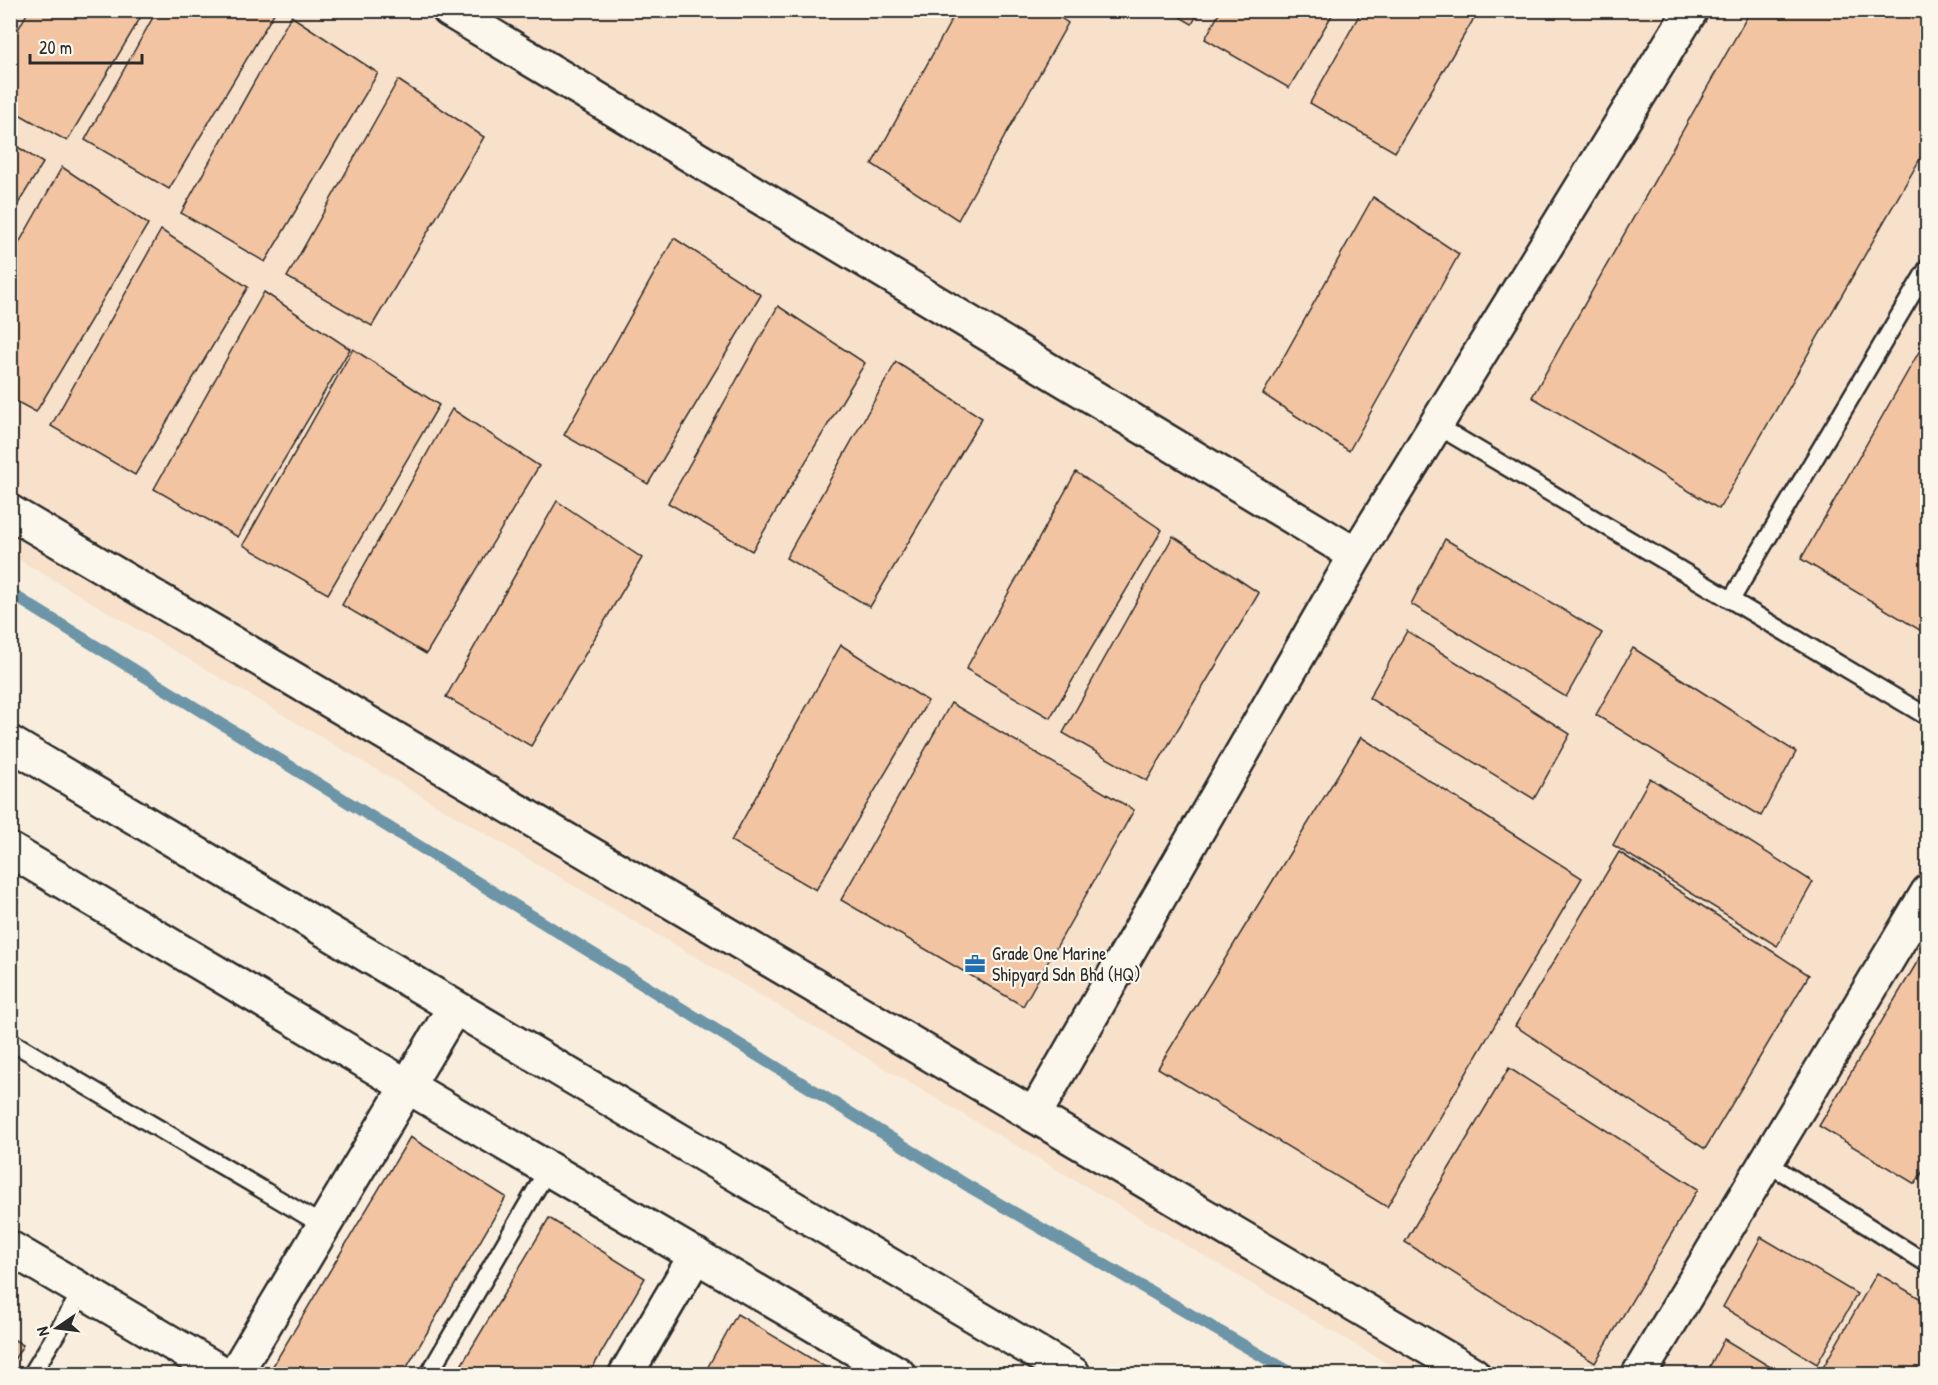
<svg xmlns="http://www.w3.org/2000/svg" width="1938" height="1385" font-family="'Patrick Hand',sans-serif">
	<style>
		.built { fill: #f7e1cb }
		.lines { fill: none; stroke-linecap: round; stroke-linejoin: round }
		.stream { stroke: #6c95a7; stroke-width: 12 }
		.building { fill: #f2c4a2; stroke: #2b2b2b; stroke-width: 1.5 }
		.service-casing { stroke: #2b2b2b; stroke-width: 21 }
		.minor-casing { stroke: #2b2b2b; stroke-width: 38 }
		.tertiary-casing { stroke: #2b2b2b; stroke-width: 38 }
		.service { stroke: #fbf7ec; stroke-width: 16 }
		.minor { stroke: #fbf7ec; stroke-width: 33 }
		.tertiary { stroke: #fbf7ec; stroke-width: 33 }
		.labels { text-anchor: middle; stroke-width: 4.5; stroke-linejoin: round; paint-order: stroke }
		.poi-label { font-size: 18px; fill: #2b2b2b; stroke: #fbf7ec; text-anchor: start }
	</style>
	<rect width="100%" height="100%" fill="#f9eddd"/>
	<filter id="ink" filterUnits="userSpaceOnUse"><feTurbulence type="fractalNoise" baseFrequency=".0167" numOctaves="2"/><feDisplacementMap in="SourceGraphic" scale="12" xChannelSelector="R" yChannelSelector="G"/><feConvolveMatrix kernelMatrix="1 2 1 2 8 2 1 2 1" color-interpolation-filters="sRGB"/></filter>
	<g filter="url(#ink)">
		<!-- built -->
		<path class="built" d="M11,11H1927V1374H1405L11,555Z"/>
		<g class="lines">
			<!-- stream -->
			<path class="stream" d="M10,593L970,1187L1293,1374"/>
		</g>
		<!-- building -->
		<g class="building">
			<path d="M29,10H145L67,141L10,109V44Z"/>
			<path d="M157,10H276L169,189L85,140Z"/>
			<path d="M957,10H1049L1068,23L958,220L872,164Z"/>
			<path d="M1168,10H1200L1192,24Z"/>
			<path d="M1221,10H1335L1289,88L1205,39Z"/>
			<path d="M1362,10H1479L1395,152L1310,103Z"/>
			<path d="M1751,10H1928V145L1719,509L1532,397Z"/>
			<path d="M291,16L378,73L265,262L181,213Z"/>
			<path d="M398,80L484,137L372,326L287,277Z"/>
			<path d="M10,142L43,163L10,217Z"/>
			<path d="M62,167L148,224L36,412L10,398V259Z"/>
			<path d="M1373,197L1459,254L1349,451L1263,394Z"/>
			<path d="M161,230L248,287L135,475L51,426Z"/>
			<path d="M674,238L761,295L648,484L564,435Z"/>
			<path d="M264,292L350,349L238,537L154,489Z"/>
			<path d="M778,306L865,363L752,551L668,503Z"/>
			<path d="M1928,336V635L1801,559Z"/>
			<path d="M353,349L439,405L328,594L243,545Z"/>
			<path d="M896,362L982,418L870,607L786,558Z"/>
			<path d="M452,409L539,466L426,654L342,605Z"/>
			<path d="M1076,472L1162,530L1050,718L966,669Z"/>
			<path d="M557,501L642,558L531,746L446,697Z"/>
			<path d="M1173,536L1259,593L1147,781L1063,733Z"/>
			<path d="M1445,539L1602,633L1566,697L1411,604Z"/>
			<path d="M1407,631L1570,734L1534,799L1369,698Z"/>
			<path d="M841,645L928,701L816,890L731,841Z"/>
			<path d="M1633,648L1796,752L1761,816L1596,715Z"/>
			<path d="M951,703L1134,810L1023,1006L841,900Z"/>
			<path d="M1361,737L1582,878L1387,1207L1158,1068Z"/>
			<path d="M1650,778L1813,882L1777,946L1613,845Z"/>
			<path d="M1619,852L1809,975L1705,1149L1515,1026Z"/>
			<path d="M1928,944V1163L1915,1184L1819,1126Z"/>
			<path d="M1509,1068L1698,1189L1595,1363L1405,1242Z"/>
			<path d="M410,1137L506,1197L403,1374H268Z"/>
			<path d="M549,1218L645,1278L589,1374H456Z"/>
			<path d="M1761,1237L1857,1294L1817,1364L1723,1307Z"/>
			<path d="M1877,1273L1928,1303V1374H1826L1821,1371Z"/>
			<path d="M737,1314L837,1374H704Z"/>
			<path d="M10,1337L23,1345L10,1367Z"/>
			<path d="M1724,1339L1782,1374H1706Z"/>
			<path d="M60,1367L74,1374H56Z"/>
		</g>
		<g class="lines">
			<!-- service casing -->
			<g class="service-casing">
				<g id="service">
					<path d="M1436,425L1928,717"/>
					<path d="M1731,600L1928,267"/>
					<path d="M10,1041L324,1226"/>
					<path d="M1766,1162L1928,1264"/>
					<path d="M32,1374L82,1291"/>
					<path d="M429,1374L548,1169"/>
				</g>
			</g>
			<!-- minor casing -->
			<g class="minor-casing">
				<g id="minor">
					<path d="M449,10L1356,555"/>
					<path d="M10,512L1473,1374"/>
					<path d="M10,850L407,1086L898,1374"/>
					<path d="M1034,1115L1356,555L1691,10"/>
					<path d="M10,1248L224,1374"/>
					<path d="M235,1374L454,1008"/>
					<path d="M626,1374L696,1255"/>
					<path d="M1639,1374L1928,892"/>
				</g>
			</g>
			<!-- tertiary casing -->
			<g class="tertiary-casing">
				<path id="tertiary" d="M10,743L1073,1374"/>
			</g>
			<!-- service -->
			<use href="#service" class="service"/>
			<!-- minor -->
			<use href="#minor" class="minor"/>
			<!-- tertiary -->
			<use href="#tertiary" class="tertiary"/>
		</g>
	</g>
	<!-- icons -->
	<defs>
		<g id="office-bare" transform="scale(1.62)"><path d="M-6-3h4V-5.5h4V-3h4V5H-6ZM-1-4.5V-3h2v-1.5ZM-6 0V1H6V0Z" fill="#1f6fb2" stroke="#fbf7ec" stroke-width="2.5" paint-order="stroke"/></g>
	</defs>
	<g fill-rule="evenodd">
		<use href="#office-bare" x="975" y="964"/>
	</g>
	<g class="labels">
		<!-- poi labels -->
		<g class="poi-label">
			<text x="992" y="960">Grade One Marine<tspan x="992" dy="21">Shipyard Sdn Bhd (HQ)</tspan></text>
		</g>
	</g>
	<!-- margin -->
	<rect width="1938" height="1385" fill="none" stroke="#fbf7ec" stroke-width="36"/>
	<rect x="18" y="18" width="1902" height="1349" fill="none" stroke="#2b2b2b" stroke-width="2" filter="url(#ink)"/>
	<!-- north arrow -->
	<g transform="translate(57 1328) rotate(256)" stroke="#fbf7ec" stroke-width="4.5" paint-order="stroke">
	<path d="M0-4.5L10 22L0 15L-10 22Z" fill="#2b2b2b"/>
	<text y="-9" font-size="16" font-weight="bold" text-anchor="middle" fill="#2b2b2b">N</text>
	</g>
	<!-- scale -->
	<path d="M30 54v9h112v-9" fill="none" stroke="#2b2b2b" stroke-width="3"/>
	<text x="39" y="54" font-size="18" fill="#2b2b2b" stroke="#fbf7ec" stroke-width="4.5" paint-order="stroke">20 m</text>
</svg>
